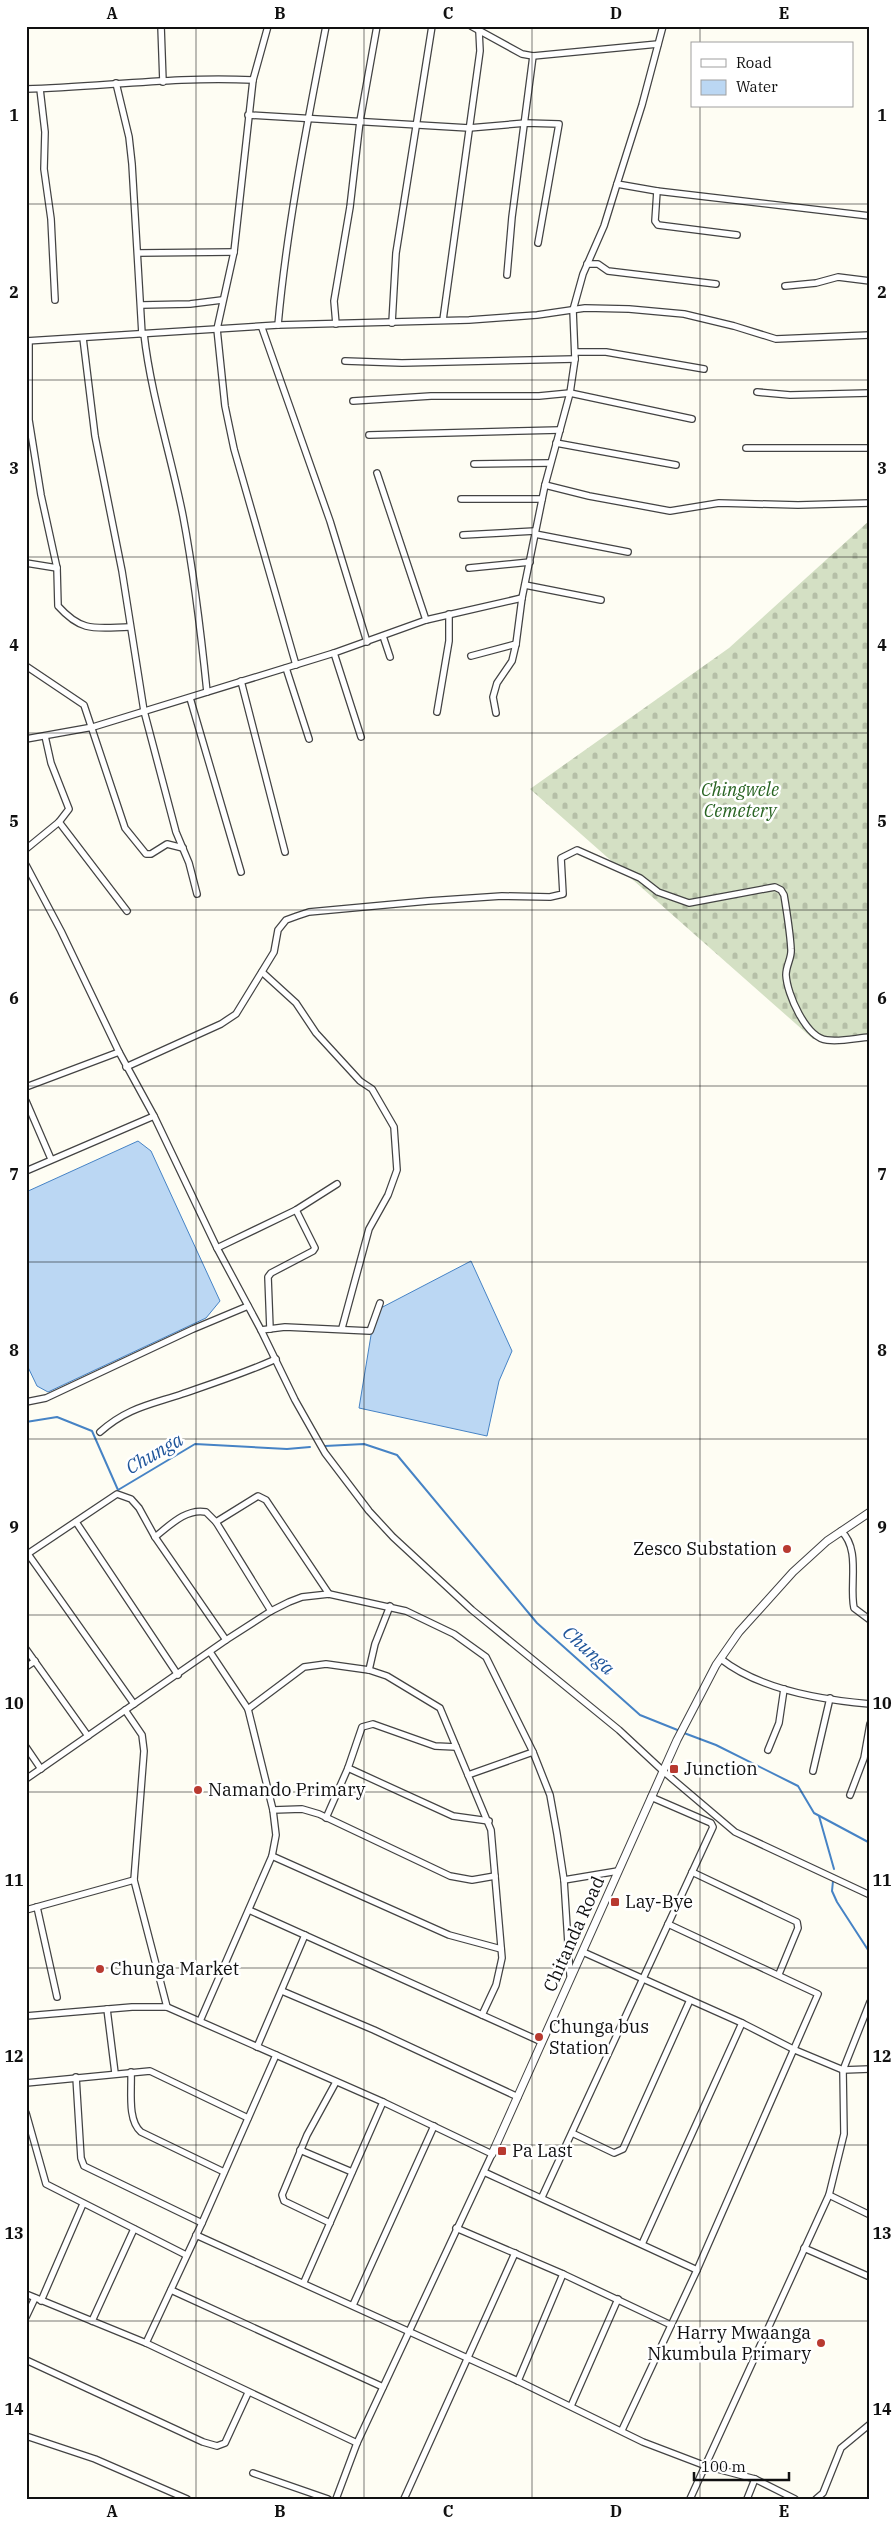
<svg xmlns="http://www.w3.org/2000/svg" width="896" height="2525" font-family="'IBM Plex Serif',serif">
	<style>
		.cemetery { fill: url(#cemetery-stones) }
		.water { fill: #bbd7f3; stroke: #4683c5 }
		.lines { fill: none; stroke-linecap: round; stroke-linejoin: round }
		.stream { stroke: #4683c5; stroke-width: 2 }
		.minor-casing { stroke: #434343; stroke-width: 8 }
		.tertiary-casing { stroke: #434343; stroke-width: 9 }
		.minor { stroke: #fff; stroke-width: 5.5 }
		.tertiary { stroke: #fff; stroke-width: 7 }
		.grid { fill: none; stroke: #101010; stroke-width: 1; stroke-opacity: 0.55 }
		.poi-dot { fill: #b83a30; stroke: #fff; stroke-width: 2 }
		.labels { text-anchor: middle; stroke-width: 5; stroke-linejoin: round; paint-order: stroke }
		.park-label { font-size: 18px; font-style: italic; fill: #296423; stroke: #fff }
		.poi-label { font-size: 18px; fill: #101010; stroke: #fff; text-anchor: start }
		.street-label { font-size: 18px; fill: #101010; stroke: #fff }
		.water-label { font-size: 19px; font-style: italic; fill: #20569b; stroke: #fff }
		.neatline { fill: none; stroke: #101010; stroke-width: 2 }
		.grid-label { font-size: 16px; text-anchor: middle; font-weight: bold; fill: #101010 }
	</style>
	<defs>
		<pattern id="cemetery-stones" width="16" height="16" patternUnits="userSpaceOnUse" patternTransform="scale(1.25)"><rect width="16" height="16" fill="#d4e0c4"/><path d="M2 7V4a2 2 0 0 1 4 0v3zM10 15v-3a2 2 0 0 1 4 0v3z" fill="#b5bfa7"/></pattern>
	</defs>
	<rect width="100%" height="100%" fill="#fefdf3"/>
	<!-- cemetery -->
	<path class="cemetery" d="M870,520V1035L813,1039L530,789L729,648Z"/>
	<!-- water -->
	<g class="water">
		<path d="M138,1141L151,1151L220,1301L206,1318L48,1392L37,1386L26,1363V1192Z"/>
		<path d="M471,1261L512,1351L499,1381L487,1436L359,1408L375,1311Z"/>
	</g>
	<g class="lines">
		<!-- stream -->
		<g class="stream">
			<path d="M26,1422L57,1417L92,1431L118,1490L195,1444L287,1449L310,1447"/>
			<path d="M325,1446L364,1444L397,1455L537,1623L640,1715L680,1731"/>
			<path d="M684,1733L716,1745L798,1786L814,1813L870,1843"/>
			<path d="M819,1816L834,1869"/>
			<path d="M833,1881L832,1891L837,1902L870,1953"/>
		</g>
		<!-- minor casing -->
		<g class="minor-casing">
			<g id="minor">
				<path d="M161,26L163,82"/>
				<path d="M268,26L253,80L234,252L217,329L225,406L234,449L296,665"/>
				<path d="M471,26L522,54L533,56L658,44"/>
				<path d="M663,26L642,105L617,184L657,191L870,216"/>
				<path d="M116,83L129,137L132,164L142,334"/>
				<path d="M26,89C101,87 177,76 253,80"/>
				<path d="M40,89L45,132L44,169L51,219L55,300"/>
				<path d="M248,115L469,128L526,123L559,124L538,243"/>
				<path d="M657,191L655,221L658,225L737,235"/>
				<path d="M138,253L234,252"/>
				<path d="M587,264H598L608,271L716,284"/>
				<path d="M507,275L512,217L533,56"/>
				<path d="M785,286L816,283L838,277L870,281"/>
				<path d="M142,305L190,304L222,300"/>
				<path d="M443,320L480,51L479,31"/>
				<path d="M392,323L396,253L432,26"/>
				<path d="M336,324L334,301L350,207L360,121L377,26"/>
				<path d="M278,325C287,225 307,125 326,26"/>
				<path d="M262,328L330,521L367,642"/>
				<path d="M144,334C151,396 171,455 183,516C194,574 201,633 207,692"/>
				<path d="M83,338L95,436L122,571L144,711L176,832L189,863L197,894"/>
				<path d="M26,341L278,325L469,320L537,315L585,308L629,309L684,314L734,326L776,339L870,335"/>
				<path d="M29,341V420L41,495L57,568L58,606C82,633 96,628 129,627"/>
				<path d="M575,352H606L704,369"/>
				<path d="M345,361L402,363L575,359"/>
				<path d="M757,392L790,395L870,393"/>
				<path d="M353,401L431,396H539L570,393L692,419"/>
				<path d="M369,435L560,430"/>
				<path d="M556,443L676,465"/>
				<path d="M746,448H870"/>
				<path d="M474,464L550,463"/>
				<path d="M377,473L426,620"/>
				<path d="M545,485L589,496L670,511L719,503L798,505L870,503"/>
				<path d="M461,499H542"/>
				<path d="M535,534L628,552"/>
				<path d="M463,535L535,531"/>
				<path d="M26,563L57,568"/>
				<path d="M469,568L530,562"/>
				<path d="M525,585L601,600"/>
				<path d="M383,636L390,657"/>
				<path d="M334,653L361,737"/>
				<path d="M471,656L516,644"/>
				<path d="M26,666L84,705L125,828L146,854H151L167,844L183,848"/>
				<path d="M286,668L309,739"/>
				<path d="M241,681L285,852"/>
				<path d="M190,698L241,872"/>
				<path d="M437,712L449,641V614"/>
				<path d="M496,713L493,697L497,683L512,661L516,644L522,598L545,485L570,393L575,359L573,310L583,274L604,226L617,184"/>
				<path d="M26,739L93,727L334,653L426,620L522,598"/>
				<path d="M59,822L127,911"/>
				<path d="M26,849L59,822L69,809L51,763L45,736"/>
				<path d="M26,865L61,931L119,1052L154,1116L217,1248L261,1330L295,1400L325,1453L369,1511L393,1537L472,1610L619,1730L663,1771L735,1832L870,1895"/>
				<path d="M262,972L296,1003L316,1033L360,1081L372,1089L394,1127L397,1170L388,1195L369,1229L342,1328"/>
				<path d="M126,1067L221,1024L236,1014L274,952L278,930L286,920L297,916L309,912L428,901L502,896L550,897L563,894L561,858L577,850L640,878L658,892L689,903L775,887L781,890L784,895C787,913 790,931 791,949C792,958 786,965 786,975C787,994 806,1038 827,1040C841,1042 856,1038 870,1037"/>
				<path d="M26,1087L119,1052"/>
				<path d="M26,1101L51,1159"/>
				<path d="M26,1171L154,1116"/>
				<path d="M217,1248L296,1210L337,1184"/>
				<path d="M270,1329L268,1277L271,1273L313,1251L315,1248L296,1210"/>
				<path d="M261,1330L285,1327L370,1331L380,1303"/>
				<path d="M26,1402L46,1398L193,1329L248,1306"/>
				<path d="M100,1432C127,1408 149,1405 182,1394C214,1383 245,1373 276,1359"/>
				<path d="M76,1522L178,1675"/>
				<path d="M216,1522L258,1496L266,1500L329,1594"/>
				<path d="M841,1531C861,1549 849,1585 854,1608L870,1620"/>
				<path d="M155,1537C169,1526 186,1508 206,1512L216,1522L271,1611"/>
				<path d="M28,1554L134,1704"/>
				<path d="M26,1555L117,1494L131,1499L139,1508L155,1537L226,1640"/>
				<path d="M26,1649L88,1736"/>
				<path d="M721,1659C759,1689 822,1700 870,1704"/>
				<path d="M26,1667L35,1661"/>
				<path d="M369,1670L375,1644L390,1606"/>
				<path d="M248,1709L304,1667L326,1664L369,1670L387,1676L440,1708L491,1830L502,1958L496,1985L482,2015"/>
				<path d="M125,1710L142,1735L144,1751L134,1880L167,2007"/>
				<path d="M26,1747L41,1769"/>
				<path d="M768,1750L779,1723L784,1689"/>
				<path d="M348,1768L453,1816L489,1821"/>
				<path d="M813,1771L830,1698"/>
				<path d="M468,1775L533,1752"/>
				<path d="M26,1779L226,1640L271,1611L289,1602L302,1597L329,1594L406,1611L454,1634L486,1657L533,1752L550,1795L557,1834L564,1880L570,1975"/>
				<path d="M850,1795L864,1758L870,1724"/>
				<path d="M273,1810L302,1809L319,1814L450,1876L472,1880L495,1876"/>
				<path d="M326,1818L348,1768L362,1727L373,1724L435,1746L456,1747"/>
				<path d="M272,1856L449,1935L501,1949"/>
				<path d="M692,1872L797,1922L798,1928L779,1974"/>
				<path d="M564,1880L618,1871"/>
				<path d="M37,1907L57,1997"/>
				<path d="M26,1910L134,1880"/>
				<path d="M249,1910L542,2042"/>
				<path d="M583,1952L742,2023L795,2050L843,2070L870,2069"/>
				<path d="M282,1991L374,2030L518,2097"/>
				<path d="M107,2009L115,2073"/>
				<path d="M26,2016L132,2007H167L383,2102L492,2154L357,2443L336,2499"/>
				<path d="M200,2021L272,1856L276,1835L273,1810L248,1709L210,1652"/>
				<path d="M257,2047L305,1935"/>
				<path d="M131,2072C132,2090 127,2120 141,2132L224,2172"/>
				<path d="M76,2077L81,2158L84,2166L202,2223"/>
				<path d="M26,2083L150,2071L248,2118"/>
				<path d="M26,2113L46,2184L186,2255"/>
				<path d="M572,2133L614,2153L623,2149L690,2000"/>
				<path d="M300,2150L352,2172"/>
				<path d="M484,2172L697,2270"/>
				<path d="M829,2195L870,2215"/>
				<path d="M542,2197L713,1827L711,1823L651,1797"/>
				<path d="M330,2223L284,2201L282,2195L307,2135L336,2082"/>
				<path d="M456,2228L563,2274L671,2325"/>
				<path d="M196,2235L518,2381L643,2442L706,2466L755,2479L795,2499"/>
				<path d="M642,2244L742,2023"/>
				<path d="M804,2248L870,2277"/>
				<path d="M304,2282L383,2102"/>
				<path d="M171,2290L383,2387"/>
				<path d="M26,2294L146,2343L357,2443"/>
				<path d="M41,2301L83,2204"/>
				<path d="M353,2305L434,2126"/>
				<path d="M26,2317L35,2298"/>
				<path d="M92,2321L134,2229"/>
				<path d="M146,2343L202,2223L276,2055"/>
				<path d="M26,2360L203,2442L217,2446L225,2443L248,2393"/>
				<path d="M518,2381L563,2274"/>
				<path d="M571,2406L618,2299"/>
				<path d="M622,2430L697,2270L818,1994L668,1924"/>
				<path d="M26,2436L95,2459L187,2499"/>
				<path d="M253,2473L328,2499"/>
				<path d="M404,2499L515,2253"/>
				<path d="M690,2499L829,2195L844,2134L843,2070L870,2002"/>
				<path d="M747,2499L755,2479"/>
				<path d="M816,2499L823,2493L841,2448L870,2424"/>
			</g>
		</g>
		<!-- tertiary casing -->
		<g class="tertiary-casing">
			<path id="tertiary" d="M492,2154L677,1740L716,1665L739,1632L793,1572L827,1541L870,1512"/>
		</g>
		<!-- minor -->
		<use href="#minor" class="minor"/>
		<!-- tertiary -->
		<use href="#tertiary" class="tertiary"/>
	</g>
	<!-- grid -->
	<path class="grid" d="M196,26V2499M364,26V2499M532,26V2499M700,26V44M700,106V2499M26,204H870M26,380H870M26,557H870M26,733H870M26,910H870M26,1086H870M26,1262H870M26,1439H870M26,1615H870M26,1792H870M26,1968H870M26,2145H870M26,2321H870"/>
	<!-- markers -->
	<g class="poi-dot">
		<circle cx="787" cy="1549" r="5"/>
		<rect x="669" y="1764" width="10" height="10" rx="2.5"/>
		<circle cx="198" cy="1790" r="5"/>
		<rect x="610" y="1897" width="10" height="10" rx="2.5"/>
		<circle cx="100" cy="1969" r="5"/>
		<circle cx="539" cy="2037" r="5"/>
		<rect x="497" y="2146" width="10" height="10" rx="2.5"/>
		<circle cx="821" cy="2343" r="5"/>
	</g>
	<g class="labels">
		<!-- park labels -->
		<g class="park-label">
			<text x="740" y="796">Chingwele<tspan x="740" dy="21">Cemetery</tspan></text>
		</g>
		<!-- poi labels -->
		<g class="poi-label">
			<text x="777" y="1555" text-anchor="end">Zesco Substation</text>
			<text x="684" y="1775">Junction</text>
			<text x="208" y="1796">Namando Primary</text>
			<text x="625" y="1908">Lay-Bye</text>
			<text x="110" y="1975">Chunga Market</text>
			<text x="549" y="2033">Chunga bus<tspan x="549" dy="21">Station</tspan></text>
			<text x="512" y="2157">Pa Last</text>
			<text x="811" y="2339" text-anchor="end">Harry Mwaanga<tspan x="811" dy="21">Nkumbula Primary</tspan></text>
		</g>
		<!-- street labels -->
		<g class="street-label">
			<text transform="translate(574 1934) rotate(-66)" y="6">Chitanda Road</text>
		</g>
		<!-- water labels -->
		<g class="water-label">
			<text transform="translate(154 1453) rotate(-30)" y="7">Chunga</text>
			<text transform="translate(589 1650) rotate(42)" y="7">Chunga</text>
		</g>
	</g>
	<!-- border -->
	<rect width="896" height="2525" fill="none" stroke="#ffffff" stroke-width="55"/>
	<!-- legend -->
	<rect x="691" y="42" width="162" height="65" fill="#ffffff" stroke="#9f9f9f"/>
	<rect x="701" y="59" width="25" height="8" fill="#ffffff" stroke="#9f9f9f"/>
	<text x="736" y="68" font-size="15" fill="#101010">Road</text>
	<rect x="701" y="80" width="25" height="15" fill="#bbd7f3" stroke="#9f9f9f"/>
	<text x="736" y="92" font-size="15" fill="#101010">Water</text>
	<!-- scale -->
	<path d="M694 2472v8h95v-8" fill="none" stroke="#101010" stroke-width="2.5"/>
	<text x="701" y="2472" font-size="15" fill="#101010" stroke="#ffffff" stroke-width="4" paint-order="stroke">100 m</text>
	<rect x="28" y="28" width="840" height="2470" class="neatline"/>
	<g class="grid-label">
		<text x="112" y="19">A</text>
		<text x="280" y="19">B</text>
		<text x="448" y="19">C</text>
		<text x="616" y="19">D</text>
		<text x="784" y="19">E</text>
		<text x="14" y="121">1</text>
		<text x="882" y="121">1</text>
		<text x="14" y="298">2</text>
		<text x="882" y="298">2</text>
		<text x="14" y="474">3</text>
		<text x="882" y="474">3</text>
		<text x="14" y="651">4</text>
		<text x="882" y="651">4</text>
		<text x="14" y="827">5</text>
		<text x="882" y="827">5</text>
		<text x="14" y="1004">6</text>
		<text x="882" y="1004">6</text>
		<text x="14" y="1180">7</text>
		<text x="882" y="1180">7</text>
		<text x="14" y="1356">8</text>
		<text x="882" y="1356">8</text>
		<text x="14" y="1533">9</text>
		<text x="882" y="1533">9</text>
		<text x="14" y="1709">10</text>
		<text x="882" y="1709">10</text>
		<text x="14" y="1886">11</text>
		<text x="882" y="1886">11</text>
		<text x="14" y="2062">12</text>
		<text x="882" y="2062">12</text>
		<text x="14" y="2239">13</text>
		<text x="882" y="2239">13</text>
		<text x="14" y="2415">14</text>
		<text x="882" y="2415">14</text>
		<text x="112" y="2517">A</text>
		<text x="280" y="2517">B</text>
		<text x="448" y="2517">C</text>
		<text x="616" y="2517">D</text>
		<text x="784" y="2517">E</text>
	</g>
</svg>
